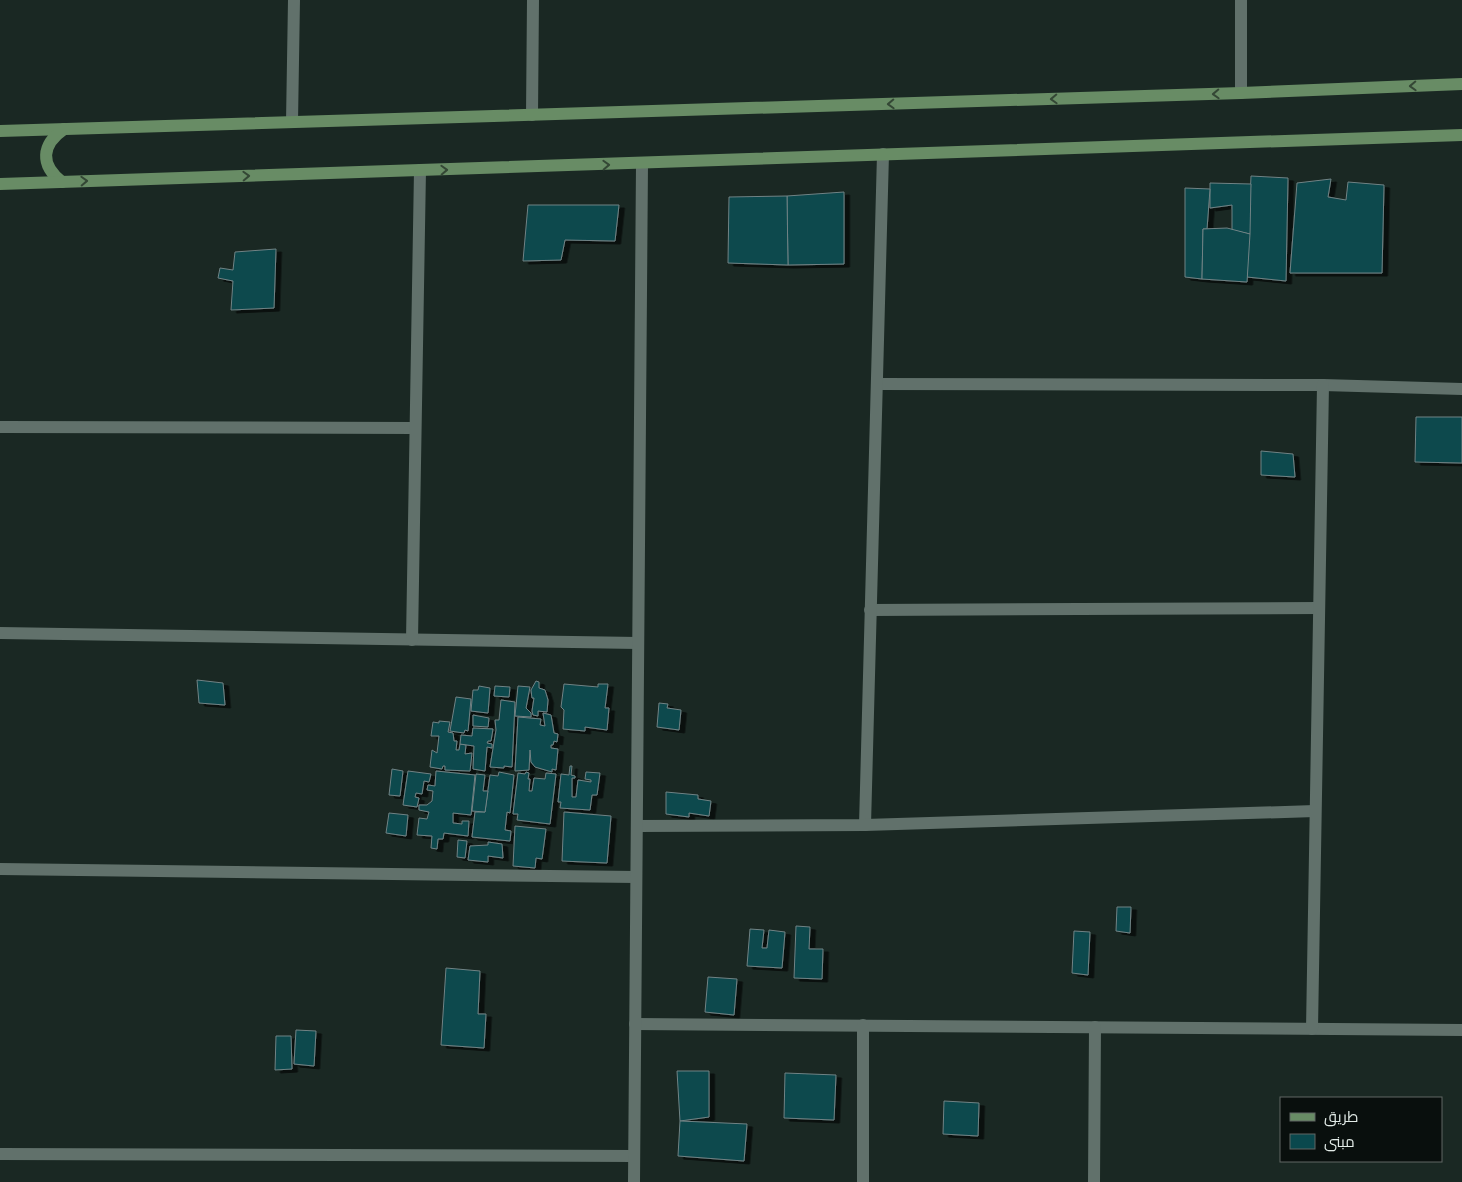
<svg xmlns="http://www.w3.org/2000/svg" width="1462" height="1182" font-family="Overpass,Cairo,sans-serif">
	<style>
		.building { fill: #0a484d; stroke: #718385; filter: url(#shadow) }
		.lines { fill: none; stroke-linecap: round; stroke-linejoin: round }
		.street { stroke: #61716b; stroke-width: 12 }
		.secondary { stroke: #688c65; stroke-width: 12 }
		.oneway { stroke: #344735 }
	</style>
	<defs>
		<filter id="shadow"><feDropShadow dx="5.5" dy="3" stdDeviation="0" flood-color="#0009"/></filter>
	</defs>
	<rect width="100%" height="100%" fill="#1a2823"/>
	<!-- building -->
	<g class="building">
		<path d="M1251,176L1288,178L1286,281L1247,277Z"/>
		<path d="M1331,179L1328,197L1346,200L1348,182L1384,185L1382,273H1290L1297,183Z"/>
		<path d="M1210,183L1251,184L1250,234L1232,230V205L1210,208Z"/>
		<path d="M1185,188L1210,189L1207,229H1203L1202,279L1185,277Z"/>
		<path d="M844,192V264L788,265L787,196Z"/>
		<path d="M787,196L788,265L728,263L729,197Z"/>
		<path d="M528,205H619L615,241L565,240L561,260L523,261Z"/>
		<path d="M1227,228L1250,234L1247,282L1202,279L1203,229Z"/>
		<path d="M276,249L274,308L231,310L233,281L218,278L220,268L233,270L235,252Z"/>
		<path d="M1416,417H1462V463L1415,462Z"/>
		<path d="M1261,451L1293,454L1295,477L1261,475Z"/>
		<path d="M197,680L223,683L225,705L199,703Z"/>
		<path d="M536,681L539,682V688L545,690L548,700L547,712L538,711V716L533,715L532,711L534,698H532L531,690Z"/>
		<path d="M564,684L598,687V684H608L605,708H609L607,730L585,727V731L563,729L564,710L561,707Z"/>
		<path d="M479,686L490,688L488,713L471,711L473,690H478Z"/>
		<path d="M495,686L510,687L509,697L494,696Z"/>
		<path d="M518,686L530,687L526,708L531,713V717L515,716Z"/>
		<path d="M456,697L471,699L468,731L465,730L464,733L450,731Z"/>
		<path d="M501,700L515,702L512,767L504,766V768L490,767L496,730L495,720H499Z"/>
		<path d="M659,703L668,704L667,708L681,710L679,730L657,727Z"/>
		<path d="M543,713L551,715L554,733L558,734L557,742L554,741L553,745H551V748L558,749L556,770L552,769V772L535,767L531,762L530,750L529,770L515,771L518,717L541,719L540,725L545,726Z"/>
		<path d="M473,715L489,718L488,727L473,726Z"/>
		<path d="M439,721L450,722L448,732L453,733L454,741H457L456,750H459L460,744L466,745L465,754L472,753L470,771L445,770V766H443L442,769L430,767L432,750L437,753L439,736H431L433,722L439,723Z"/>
		<path d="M473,728L493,729L491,741H488L487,743L492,744V748L487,747L485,771L473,769L474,746L460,744L461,735L472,736Z"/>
		<path d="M570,766H572L571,775L575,776V778H572V797H576L578,780L591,782V780L585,779L586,772L600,773L597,795H592L590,810L560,808L561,802H558L561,774L569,775Z"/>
		<path d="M392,769L403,771L400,796L389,795Z"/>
		<path d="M408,771L431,774L429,782L424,781L422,794L416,793L415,797L419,798L417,807L403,805Z"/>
		<path d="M436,771L475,775L471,815L453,813V823L462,824V821H469L468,836L444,833L443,839H438L437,849L431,848L432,836L417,835L419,818L427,819L429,812L419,810V805H427L432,801L433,791L427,790L428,785L435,786Z"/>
		<path d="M499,772L514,775L510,813L507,812L505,830L511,831L510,841L472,837L475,812H485L490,775L498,776Z"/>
		<path d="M526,772L529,773L528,779H530L529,791H532L534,778L545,779L546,773L556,774L550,824L517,820L518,814H513L518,773L525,774Z"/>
		<path d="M476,774L485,775L483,791H488L485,812L472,811Z"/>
		<path d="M666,792L698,795V799L711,801L709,816L689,813V817L666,814Z"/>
		<path d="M564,812L611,816L607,863L562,861Z"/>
		<path d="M389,813L408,815L406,836L386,833Z"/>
		<path d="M515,826L546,829L542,859L536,858L535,868L513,866Z"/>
		<path d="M458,840L467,841L465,858L457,857Z"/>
		<path d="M488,842L502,844L503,858L488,856V862L468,860L470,846L488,845Z"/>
		<path d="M1117,907H1131L1130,933L1116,931Z"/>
		<path d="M796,926L810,927L809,949H823L822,979L794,978Z"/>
		<path d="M750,929L764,930L762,948H767L769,930L785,932L782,968L747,966Z"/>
		<path d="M1074,931L1090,932L1088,975L1072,973Z"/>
		<path d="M446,968L480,971L478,1014H486L484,1048L441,1045Z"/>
		<path d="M708,977L737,979L734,1015L705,1012Z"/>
		<path d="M296,1030L316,1031L314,1066L294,1064Z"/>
		<path d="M276,1036H291L292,1069L275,1070Z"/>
		<path d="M677,1071H709V1117L680,1121Z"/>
		<path d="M785,1073L836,1075L834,1120L784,1118Z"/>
		<path d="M944,1101L979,1103L978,1136L943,1134Z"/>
		<path d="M680,1121L747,1124L744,1161L678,1156Z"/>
	</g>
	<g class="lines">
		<!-- street -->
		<g class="street">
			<path d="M1241,0V93"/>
			<path d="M532,115L533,0"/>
			<path d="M292,122L294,0"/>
			<path d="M877,384L1323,385L1462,389"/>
			<path d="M0,427L415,428"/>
			<path d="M870,610L1319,608"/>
			<path d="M0,633L638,643"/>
			<path d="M412,640L420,170"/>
			<path d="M865,825L883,154"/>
			<path d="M637,826L865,825L1315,811"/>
			<path d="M0,869L636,877"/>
			<path d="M635,1024L1462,1030"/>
			<path d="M1312,1029L1323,385"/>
			<path d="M0,1154L634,1156"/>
			<path d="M634,1182L642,164"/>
			<path d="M863,1182V1025"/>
			<path d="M1094,1182L1095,1027"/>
		</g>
		<!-- secondary -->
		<g class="secondary">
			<path d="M0,131L1241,93L1462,84"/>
			<path d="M62,182C40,165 41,145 64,129"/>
			<path d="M0,184L1462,135"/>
		</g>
	</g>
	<!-- one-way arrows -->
	<defs><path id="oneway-chevron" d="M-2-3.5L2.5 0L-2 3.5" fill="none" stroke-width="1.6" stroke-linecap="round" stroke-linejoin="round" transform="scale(1.25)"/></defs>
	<g class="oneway">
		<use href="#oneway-chevron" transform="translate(1413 86) rotate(178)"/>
		<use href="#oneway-chevron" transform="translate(1216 94) rotate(178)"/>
		<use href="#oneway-chevron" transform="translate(1054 99) rotate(178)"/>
		<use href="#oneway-chevron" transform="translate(891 104) rotate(178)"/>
		<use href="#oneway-chevron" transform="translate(606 165) rotate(-2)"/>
		<use href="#oneway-chevron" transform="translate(444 170) rotate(-2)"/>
		<use href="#oneway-chevron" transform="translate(246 176) rotate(-2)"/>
		<use href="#oneway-chevron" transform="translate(84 181) rotate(-2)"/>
	</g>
	<!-- legend -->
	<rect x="1280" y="1097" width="162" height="65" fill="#090f0d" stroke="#606765"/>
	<rect x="1290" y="1113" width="25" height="8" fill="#688c65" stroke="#606765"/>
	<text x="1324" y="1122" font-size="15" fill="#e3ece8">طريق</text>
	<rect x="1290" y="1134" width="25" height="15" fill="#0a484d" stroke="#606765"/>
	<text x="1324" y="1147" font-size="15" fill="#e3ece8">مبنى</text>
</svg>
